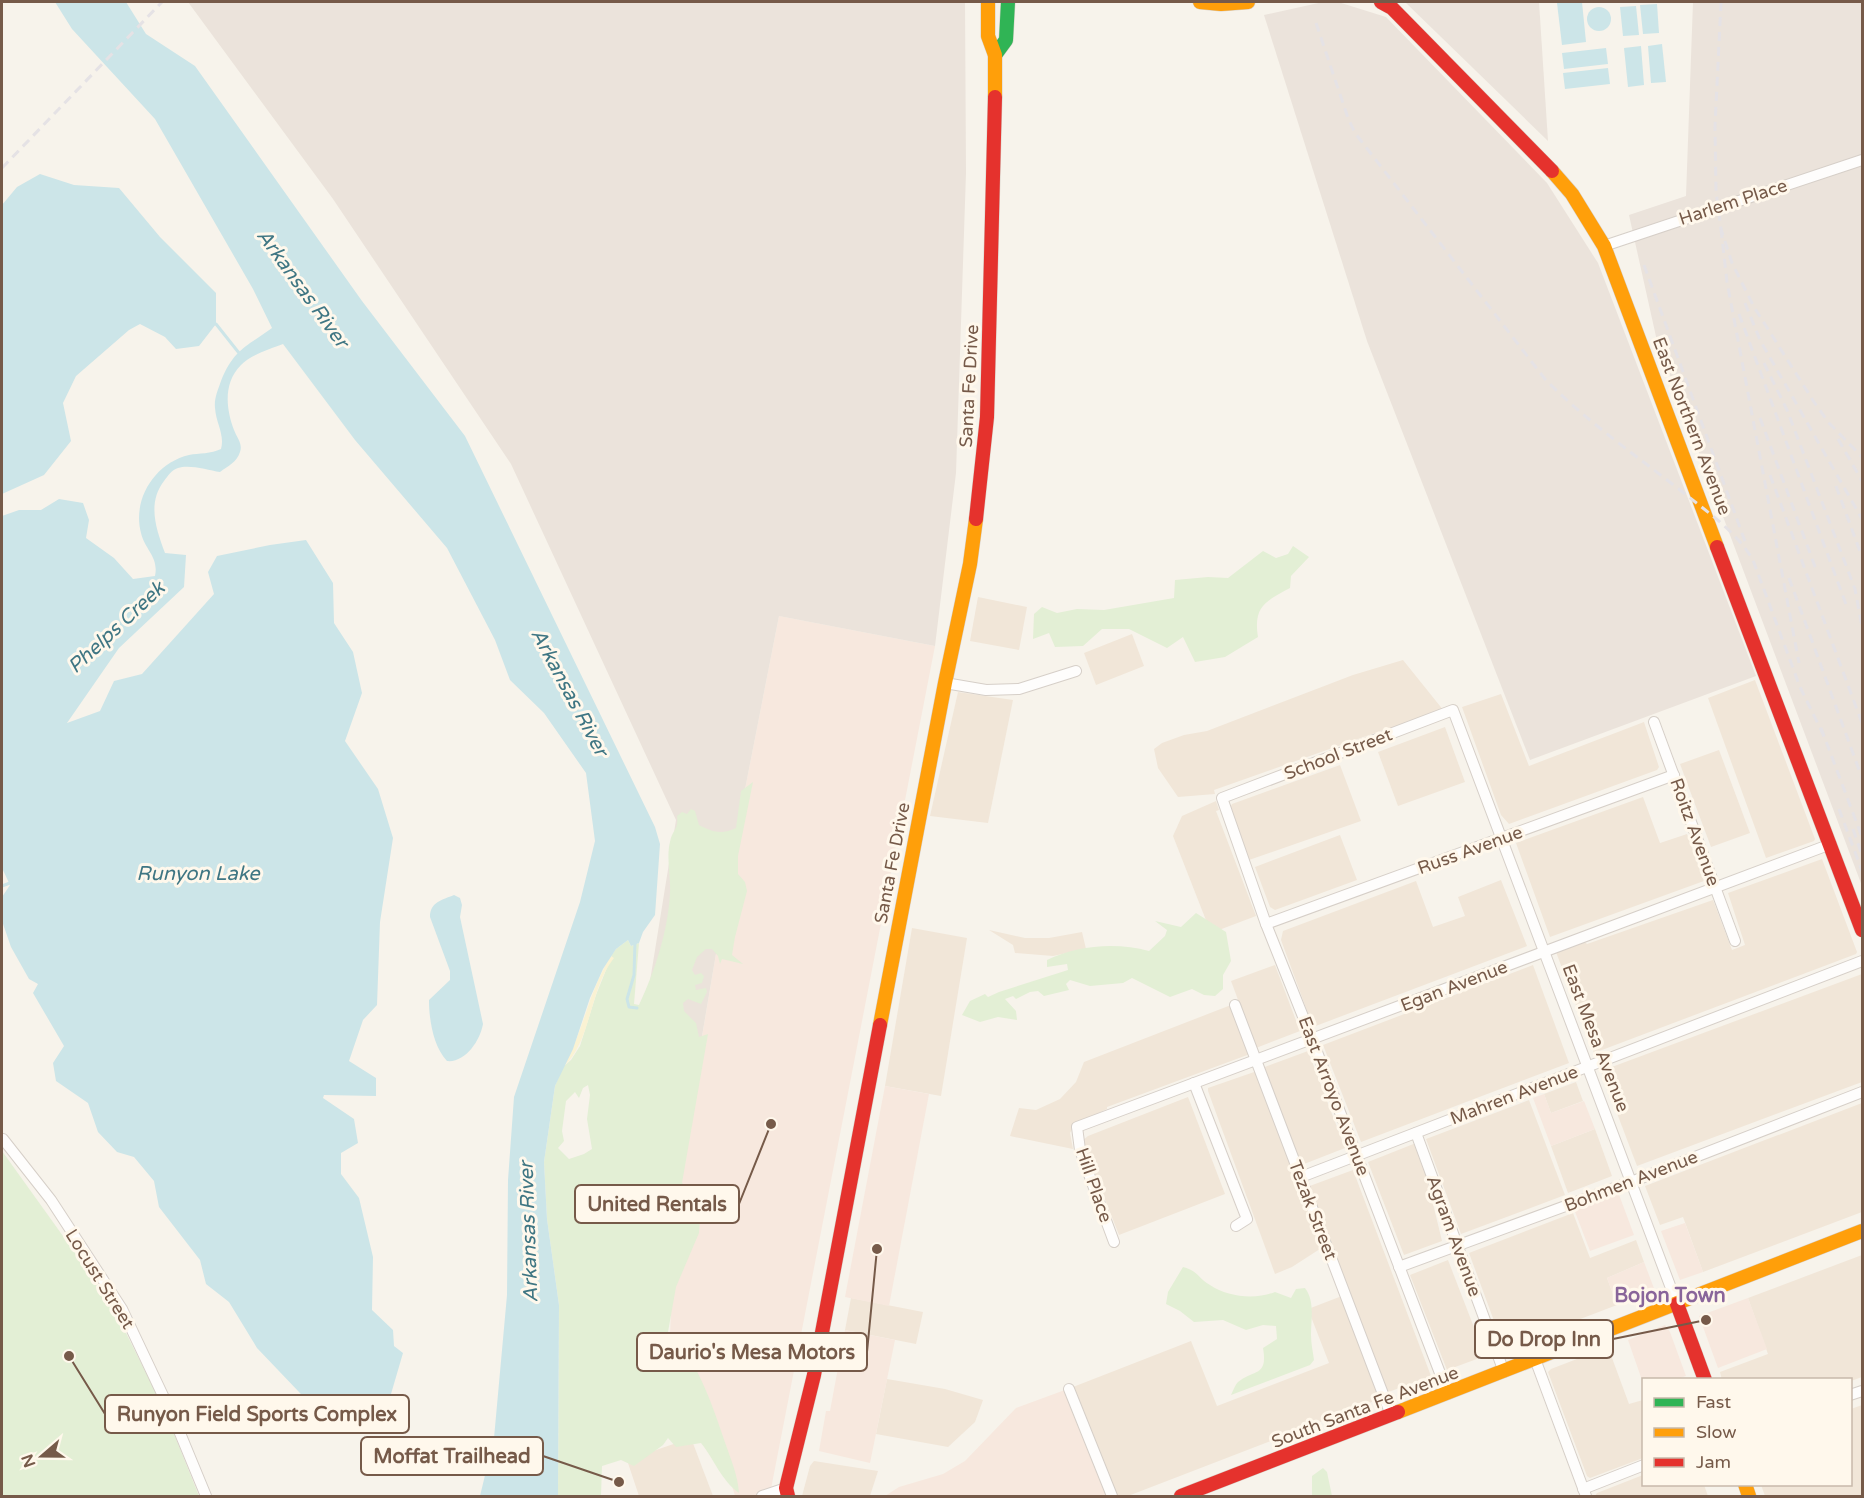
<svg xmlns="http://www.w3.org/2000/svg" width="1864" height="1498" font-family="'Varela Round',sans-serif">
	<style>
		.residential { fill: #f1e6d8 }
		.commercial { fill: #f7e8de }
		.industrial { fill: #ebe3db }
		.green { fill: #e3efd5; fill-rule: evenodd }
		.sand { fill: #faf2d3 }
		.water { fill: #cce5e8 }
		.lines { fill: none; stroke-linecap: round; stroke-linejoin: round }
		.stream { stroke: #cce5e8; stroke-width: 3 }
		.street-casing { stroke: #d6cfc8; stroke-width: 12 }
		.fast-casing { stroke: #d7cfc7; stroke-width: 15 }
		.slow-casing { stroke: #d7cfc7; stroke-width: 15 }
		.jam-casing { stroke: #d7cfc7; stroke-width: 15 }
		.street { stroke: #fefdfc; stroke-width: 10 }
		.fast { stroke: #30b455; stroke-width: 14 }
		.slow { stroke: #ff9f0a; stroke-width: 14 }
		.jam { stroke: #e5322d; stroke-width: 14 }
		.rail { stroke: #e5e2e5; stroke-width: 3; stroke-dasharray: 9 6; stroke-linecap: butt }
		.labels { text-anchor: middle; stroke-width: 6; stroke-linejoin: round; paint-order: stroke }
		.street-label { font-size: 18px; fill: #765a49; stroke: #fff8ec }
		.water-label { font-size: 20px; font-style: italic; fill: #3f7683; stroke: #fff8ec }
		.neighbourhood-label { font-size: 20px; font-weight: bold; fill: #89659a; stroke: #fff8ec }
		.leader { fill: none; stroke: #765a49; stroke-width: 2 }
		.callout-dot { fill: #765a49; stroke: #fff8ec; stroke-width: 2 }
		.callout { fill: #fff8ec; stroke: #765a49; stroke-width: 2 }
		.callout-label { font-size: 20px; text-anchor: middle; font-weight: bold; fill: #765a49 }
	</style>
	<rect width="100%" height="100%" fill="#f7f3eb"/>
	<!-- residential -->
	<g class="residential">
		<path d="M978,597L1027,607L1019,650L970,641Z"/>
		<path d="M1132,634L1144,666L1096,685L1084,653Z"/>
		<path d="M1403,660L1444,711L1390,729L1389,728L1214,790L1215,794L1178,797L1158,768L1154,749L1162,743L1184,735L1207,731L1353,675Z"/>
		<path d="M1755,680L1815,839L1814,841L1766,858L1708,698Z"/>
		<path d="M958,692L1013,700L988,823L930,816Z"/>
		<path d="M1501,694L1529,766L1644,722L1659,767L1657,770L1509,824L1501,815L1462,707Z"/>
		<path d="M1445,727L1465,782L1398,806L1378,752Z"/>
		<path d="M1719,750L1750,833L1711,847L1680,764Z"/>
		<path d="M1340,765L1361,821L1249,860L1230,808L1232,804Z"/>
		<path d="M1643,797L1660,843L1687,834L1704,881L1550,937L1516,843Z"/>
		<path d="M1216,801L1219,810L1216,811L1256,916L1211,933L1173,836L1182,816Z"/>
		<path d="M1340,835L1357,880L1275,910L1270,907L1255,867Z"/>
		<path d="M1822,859L1857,952L1856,954L1594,1053L1556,952L1585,942L1587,944L1713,900L1732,950L1745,945L1728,893Z"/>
		<path d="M1501,880L1527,946L1313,1027L1281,940L1283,931L1416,881L1433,927L1465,916L1458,897Z"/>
		<path d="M912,928L967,938L941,1096L885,1086Z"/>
		<path d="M989,930L1025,938H1049L1082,932L1086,949L1053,956L1015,953L1013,945Z"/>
		<path d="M1275,965L1300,1031L1256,1048L1231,981Z"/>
		<path d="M1533,965L1569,1063L1361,1142L1323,1045Z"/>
		<path d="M1862,974V1082L1637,1166L1601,1071Z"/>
		<path d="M1231,1005L1250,1054L1107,1107V1109L1074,1125L1070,1133L1073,1149L1010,1136L1019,1108L1036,1110L1060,1099L1076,1082L1084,1062Z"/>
		<path d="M1308,1051L1345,1148L1299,1166L1262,1068Z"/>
		<path d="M1257,1071L1323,1247L1292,1267L1275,1274L1208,1091V1088Z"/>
		<path d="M1576,1082L1583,1101L1551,1113L1544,1094Z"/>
		<path d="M1188,1097L1225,1194L1119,1235L1082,1141L1088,1136Z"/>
		<path d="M1529,1100L1565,1195L1461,1234L1426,1139Z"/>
		<path d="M1862,1103V1212L1703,1272L1683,1217L1660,1225L1645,1186Z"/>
		<path d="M1595,1129L1612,1176L1568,1193L1551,1146Z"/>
		<path d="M1416,1143L1426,1175L1442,1241L1404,1255L1368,1162Z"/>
		<path d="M1353,1170L1431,1376L1386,1393L1307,1187Z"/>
		<path d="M1573,1213L1590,1258L1636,1240L1644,1262L1607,1278L1617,1305L1504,1348L1469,1253Z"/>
		<path d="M1862,1255V1377L1851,1381L1850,1380H1722L1720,1372L1768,1354L1748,1298Z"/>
		<path d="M1448,1260L1485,1356L1447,1370L1410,1275Z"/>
		<path d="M1342,1296L1382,1398L1128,1496H1116L1073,1387L1191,1341L1217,1406L1329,1363L1308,1309Z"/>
		<path d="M851,1298L923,1312L916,1344L845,1330Z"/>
		<path d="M1608,1347L1629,1404L1643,1400V1458L1590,1478L1587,1476L1548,1372L1551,1369Z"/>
		<path d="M887,1379L945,1389L983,1400L975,1422L948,1447L876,1434Z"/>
		<path d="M1862,1405V1496H1765L1761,1485L1850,1484L1851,1409Z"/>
		<path d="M691,1438L713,1496H639L627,1460Z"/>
		<path d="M814,1461L878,1471L870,1496H802L810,1466Z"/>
		<path d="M1643,1475L1644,1484L1704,1485L1708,1496H1595L1597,1493Z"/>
	</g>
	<!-- commercial -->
	<g class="commercial">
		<path d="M779,616L935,646L770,1494L762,1496H735L703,1386L670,1334L677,1184L737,830Z"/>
		<path d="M885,1086L929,1094L889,1306L845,1297Z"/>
		<path d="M1544,1094L1551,1113L1584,1101L1595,1129L1551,1146L1533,1098Z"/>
		<path d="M1618,1192L1634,1235L1590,1251L1574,1209Z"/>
		<path d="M1685,1223L1703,1272L1680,1280L1661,1231Z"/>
		<path d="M1644,1262L1655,1291L1617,1305L1607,1278Z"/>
		<path d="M1748,1298L1767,1349L1718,1368L1699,1316Z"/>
		<path d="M1665,1325L1670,1332L1686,1376L1677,1379L1644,1380L1643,1383L1628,1340Z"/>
		<path d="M845,1330L895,1340L870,1463L819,1451L826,1411H830Z"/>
		<path d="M1073,1387L1116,1496H885L899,1487L943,1474L965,1461L1016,1408Z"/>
	</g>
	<!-- industrial -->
	<g class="industrial">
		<path d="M188,2H965L966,173L956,473L935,646L779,616L737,830L691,1101L650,981L676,820L511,464L333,199Z"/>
		<path d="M1323,2H1338L1386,17L1547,183L1598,263L1756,676L1530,760L1367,341L1264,15Z"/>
		<path d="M1405,2H1539L1548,141Z"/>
		<path d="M1693,2H1862V886L1657,341L1629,215L1686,196Z"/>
	</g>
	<!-- green -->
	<g class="green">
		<path d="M1293,546L1309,557L1291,576L1290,588C1266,601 1253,606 1258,637L1225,657L1195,662L1183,637L1167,648L1129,629H1102L1083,646L1055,647L1049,633L1033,639L1034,614L1042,607L1057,613L1077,609L1104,610L1174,598L1175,580L1208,577L1228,578L1263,551L1276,558L1288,554Z"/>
		<path d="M753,782L738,856V874L745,882L747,891L735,937L732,955L743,964L722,959L720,964L718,956L712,949H706L697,957L692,970L695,975L701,973L704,976L702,983L695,985L696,990L706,988L707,992L701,1004L688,999L683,1003L684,1011L696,1023L699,1037L708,1034L682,1183L701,1201L699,1233L676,1287L668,1332L671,1340L680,1342C704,1379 713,1407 727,1448C732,1462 738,1477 739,1493C721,1480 714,1459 701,1443L676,1447L668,1438L663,1445L634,1466L621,1460L602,1466L601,1496H558L559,1305L547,1219L544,1162L555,1086L563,1067L571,1060L580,1046L596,995L608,965L613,958L611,956L616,949L628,940L631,946L639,943L634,1004L639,1005C655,971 668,931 670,893C671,877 666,858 670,842C672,830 679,830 677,816L682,812L687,814L691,809L695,811L699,825C712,832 722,835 736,828L741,791ZM588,1085L590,1095L587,1119L592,1149L584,1154L569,1159L558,1148L564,1141L562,1131L566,1101L575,1092L579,1098L583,1088Z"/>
		<path d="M1196,913L1226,932L1231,961L1223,975V989L1215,996L1204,995L1192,989L1170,997L1132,978L1123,983L1090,986L1070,980L1066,984L1069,990L1044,996L1038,991L1030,992L1016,999L1013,996L1005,999L1016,1011L1017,1020L998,1017L980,1022L962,1015L970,1001L985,994L988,997L999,992L1068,970L1067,964L1047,967V960C1077,945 1117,942 1149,951L1165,936L1167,930L1155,921L1181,927Z"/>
		<path d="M2,1151L111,1303L164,1409L199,1496H2Z"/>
		<path d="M1183,1267C1198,1271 1198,1278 1210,1285C1228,1297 1255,1300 1275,1292L1291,1298L1296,1289L1305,1288C1315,1301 1311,1319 1311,1335C1311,1344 1313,1352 1314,1360L1310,1365L1231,1395C1233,1391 1235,1385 1238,1382C1254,1369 1268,1377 1263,1348L1277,1339L1276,1326L1263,1325L1246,1330L1223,1320L1194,1322L1180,1311L1166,1304L1168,1292Z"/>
		<path d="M1323,1468L1327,1472L1332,1496H1312V1476Z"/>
	</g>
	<!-- sand -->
	<path class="sand" d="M611,956L614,958C589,989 592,1041 563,1067C584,1031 588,992 611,956Z"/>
	<!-- water -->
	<g class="water">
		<path d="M55,2H126L146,34L195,66L362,301L465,436L655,827L660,844L655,915L643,932L639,943L631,946L628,940L616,949L603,969L590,998L573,1049L555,1086L544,1162L547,1219L559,1305L558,1496H480L494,1438L507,1295L508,1180L514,1097L580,902L595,841L586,773L544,713L510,680L495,640L447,548L355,440L283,344C270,349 250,355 241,365C223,383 226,409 234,430C237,438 243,444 240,452C237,462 228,466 220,472C208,470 189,464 178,468C171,470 168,476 164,481C147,503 156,529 165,553L186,555L184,587L119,648L67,723L100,711L114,681L142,674L214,594L208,572L217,556L270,545L306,540L333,583L334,623L353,652L362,693L345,741L378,789L393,838L380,922L377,1005L363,1020L349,1061L376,1078V1096L324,1095L323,1098L354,1119L358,1143L341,1153V1174L359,1198L373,1257L372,1310L393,1330L394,1346L403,1353L391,1394L347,1430L320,1414L257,1348L229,1302L206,1284L200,1260L159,1207L154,1181L134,1157L117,1152L98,1132L88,1103L56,1081L53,1063L64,1046L33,993L38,984L29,979L11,947L2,921V897L10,885L2,868V516L19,510H41L59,499L83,503L89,520L86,538L114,558L133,579L155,576C159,557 145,550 141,533C132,499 155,463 189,455C199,453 211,454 221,449C225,435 216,423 215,408C214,398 218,390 221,381C234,349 246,347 272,328L253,289L155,119L72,29Z"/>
		<path d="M1582,2L1586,42L1562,45L1557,3Z"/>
		<path d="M1657,4L1659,33L1643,34L1640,5Z"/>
		<path d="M1636,6L1639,35L1623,36L1620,7Z"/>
		<circle cx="1599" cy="19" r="12"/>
		<path d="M1662,44L1666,82L1651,83L1648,46Z"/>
		<path d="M1641,46L1644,85L1628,87L1624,48Z"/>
		<path d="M1606,48L1608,64L1564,69L1562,53Z"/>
		<path d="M1608,68L1610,84L1565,89L1563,73Z"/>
		<path d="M40,174L74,185L119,188L160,237L216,293V324L199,346L176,349L165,337L140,324L129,330L76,376L63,403L71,441L44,475L2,494V205L17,187Z"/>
		<path d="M454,895L460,898L462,905L460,917L483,1024C480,1041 465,1063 447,1061C433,1046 429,1019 429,1000L450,980V971L430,917C430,902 442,900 454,895Z"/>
	</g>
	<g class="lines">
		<!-- stream -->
		<g class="stream">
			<path d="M216,324L239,353"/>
			<path d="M2,886L10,883"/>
			<path d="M635,941L634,975L627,999L629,1007L637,1008"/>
		</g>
		<!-- street casing -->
		<g class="street-casing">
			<g id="street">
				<path d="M1604,246L1862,160"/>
				<path d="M945,683L986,690L1019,689L1076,671"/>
				<path d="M1654,722L1735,941"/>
				<path d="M1266,924L1674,775"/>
				<path d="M1235,1005L1391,1415"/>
				<path d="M1194,1083L1247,1219L1236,1226"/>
				<path d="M1416,1133L1504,1372"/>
				<path d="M3,1139L51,1200L122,1309L175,1421L206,1496"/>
				<path d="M1301,1177L1862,961"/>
				<path d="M1114,1242L1080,1150L1077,1127L1831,844"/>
				<path d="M1399,1267L1631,1182L1862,1092"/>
				<path d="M1535,1359L1586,1496"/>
				<path d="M1069,1389L1112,1496"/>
				<path d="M1448,1394L1312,1039L1266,924L1222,798L1453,710L1677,1304"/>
				<path d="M1850,1395L1862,1391"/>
				<path d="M1583,1489L1644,1465"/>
				<path d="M762,1496L786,1488"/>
			</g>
		</g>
		<!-- fast casing -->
		<g class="fast-casing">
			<path id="fast" d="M995,55L1006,40L1008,2"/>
		</g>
		<!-- slow casing -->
		<g class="slow-casing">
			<g id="slow">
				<path d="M988,2V36L995,55V97"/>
				<path d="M1200,2L1221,4L1248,2"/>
				<path d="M1552,171L1572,194L1604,246L1717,547"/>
				<path d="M880,1025L945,683L970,564L976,519"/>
				<path d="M1398,1412L1862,1231"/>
				<path d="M1745,1484L1749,1496"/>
			</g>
		</g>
		<!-- jam casing -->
		<g class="jam-casing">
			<g id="jam">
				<path d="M1381,2L1392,8L1552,171"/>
				<path d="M976,519L987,417L995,97"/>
				<path d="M1717,547L1862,930"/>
				<path d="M1677,1304L1705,1380"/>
				<path d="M788,1496L786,1488L814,1375L880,1025"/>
				<path d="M1181,1496L1398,1412"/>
			</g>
		</g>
		<!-- street -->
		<use href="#street" class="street"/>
		<!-- fast -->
		<use href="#fast" class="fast"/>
		<!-- slow -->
		<use href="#slow" class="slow"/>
		<!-- jam -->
		<use href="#jam" class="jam"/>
		<!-- rail -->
		<g class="rail">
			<path d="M1721,2L1715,126L1716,192L1721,229L1732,263L1754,307L1814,402L1829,423L1862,457"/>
			<path d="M1316,23L1348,118L1355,133L1545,379C1586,421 1634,454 1680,490C1706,511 1736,531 1753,560L1800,687L1824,736"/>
			<path d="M2,168L162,2"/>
			<path d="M1721,229L1727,282L1799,663"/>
			<path d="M1644,265L1746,544"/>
			<path d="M1745,303L1760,340L1862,519"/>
			<path d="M1739,314L1847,607"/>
			<path d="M1764,363L1787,410L1855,589L1862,627"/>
			<path d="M1760,418L1817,572"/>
			<path d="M1838,439L1862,481"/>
			<path d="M1770,475L1862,723"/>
			<path d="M1836,486L1862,557"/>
			<path d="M1789,578L1862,778"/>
			<path d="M1821,728L1862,837"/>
			<path d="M1839,809L1862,871"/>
			<path d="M1853,829L1862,855"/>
		</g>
	</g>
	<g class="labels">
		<!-- street labels -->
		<g class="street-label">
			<text transform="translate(1733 202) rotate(-18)" y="6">Harlem Place</text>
			<text transform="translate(969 386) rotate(-87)" y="6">Santa Fe Drive</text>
			<text transform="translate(1692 426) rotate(69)" y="6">East Northern Avenue</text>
			<text transform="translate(1338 754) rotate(-21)" y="6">School Street</text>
			<text transform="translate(1695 832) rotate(70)" y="6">Roitz Avenue</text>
			<text transform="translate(1470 850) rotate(-20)" y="6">Russ Avenue</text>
			<text transform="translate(892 863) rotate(-79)" y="6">Santa Fe Drive</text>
			<text transform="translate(1454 986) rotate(-21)" y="6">Egan Avenue</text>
			<text transform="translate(1596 1038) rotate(69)" y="6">East Mesa Avenue</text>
			<text transform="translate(1514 1095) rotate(-21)" y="6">Mahren Avenue</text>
			<text transform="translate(1334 1096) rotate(69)" y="6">East Arroyo Avenue</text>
			<text transform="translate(1631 1181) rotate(-21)" y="6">Bohmen Avenue</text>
			<text transform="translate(1094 1185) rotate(71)" y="6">Hill Place</text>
			<text transform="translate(1313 1210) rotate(69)" y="6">Tezak Street</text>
			<text transform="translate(1454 1236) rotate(70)" y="6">Agram Avenue</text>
			<text transform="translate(100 1279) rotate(58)" y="6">Locust Street</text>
			<text transform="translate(1365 1407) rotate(-21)" y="6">South Santa Fe Avenue</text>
		</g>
		<!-- water labels -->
		<g class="water-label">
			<text transform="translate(303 288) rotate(54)" y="7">Arkansas River</text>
			<text transform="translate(116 627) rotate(-43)" y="7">Phelps Creek</text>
			<text transform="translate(570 692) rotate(62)" y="7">Arkansas River</text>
			<text x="198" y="880">Runyon Lake</text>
			<text transform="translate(528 1232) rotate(-92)" y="7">Arkansas River</text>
		</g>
		<!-- neighbourhood labels -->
		<g class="neighbourhood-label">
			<text x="1670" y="1302">Bojon Town</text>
		</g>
	</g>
	<!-- callouts -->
	<path class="leader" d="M771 1124L739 1204M1706 1320L1613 1339M877 1249L867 1352M69 1356L105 1414M619 1482L543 1456"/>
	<g class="callout-dot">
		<circle cx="771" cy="1124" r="6"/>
		<circle cx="1706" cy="1320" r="6"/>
		<circle cx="877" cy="1249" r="6"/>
		<circle cx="69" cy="1356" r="6"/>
		<circle cx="619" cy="1482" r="6"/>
	</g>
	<g class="callout">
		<rect x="575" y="1185" width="164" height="38" rx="6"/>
		<rect x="1475" y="1320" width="138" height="38" rx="6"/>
		<rect x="637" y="1333" width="230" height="38" rx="6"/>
		<rect x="105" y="1395" width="304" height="38" rx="6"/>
		<rect x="361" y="1437" width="182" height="38" rx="6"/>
	</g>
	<g class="callout-label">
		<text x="657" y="1211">United Rentals</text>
		<text x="1544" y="1346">Do Drop Inn</text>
		<text x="752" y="1359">Daurio's Mesa Motors</text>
		<text x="257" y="1421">Runyon Field Sports Complex</text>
		<text x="452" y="1463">Moffat Trailhead</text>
	</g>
	<!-- border -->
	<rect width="1864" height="1498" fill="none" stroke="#765a49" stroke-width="6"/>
	<!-- legend -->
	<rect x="1642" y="1378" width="210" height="108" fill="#fff8ec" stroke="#c8b9ab" stroke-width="1.5"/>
	<rect x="1654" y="1398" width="30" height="9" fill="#30b455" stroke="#c8b9ab" stroke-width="1.5"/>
	<text x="1696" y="1408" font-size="18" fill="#765a49">Fast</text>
	<rect x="1654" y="1428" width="30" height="9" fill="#ff9f0a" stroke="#c8b9ab" stroke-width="1.5"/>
	<text x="1696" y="1438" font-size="18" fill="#765a49">Slow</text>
	<rect x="1654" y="1458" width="30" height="9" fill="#e5322d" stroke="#c8b9ab" stroke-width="1.5"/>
	<text x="1696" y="1468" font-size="18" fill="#765a49">Jam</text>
	<!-- north arrow -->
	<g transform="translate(42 1456) rotate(250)" stroke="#fff8ec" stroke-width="4.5" paint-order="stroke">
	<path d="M0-4.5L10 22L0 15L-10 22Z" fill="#765a49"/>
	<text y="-9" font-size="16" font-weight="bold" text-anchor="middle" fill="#765a49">N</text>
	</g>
</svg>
